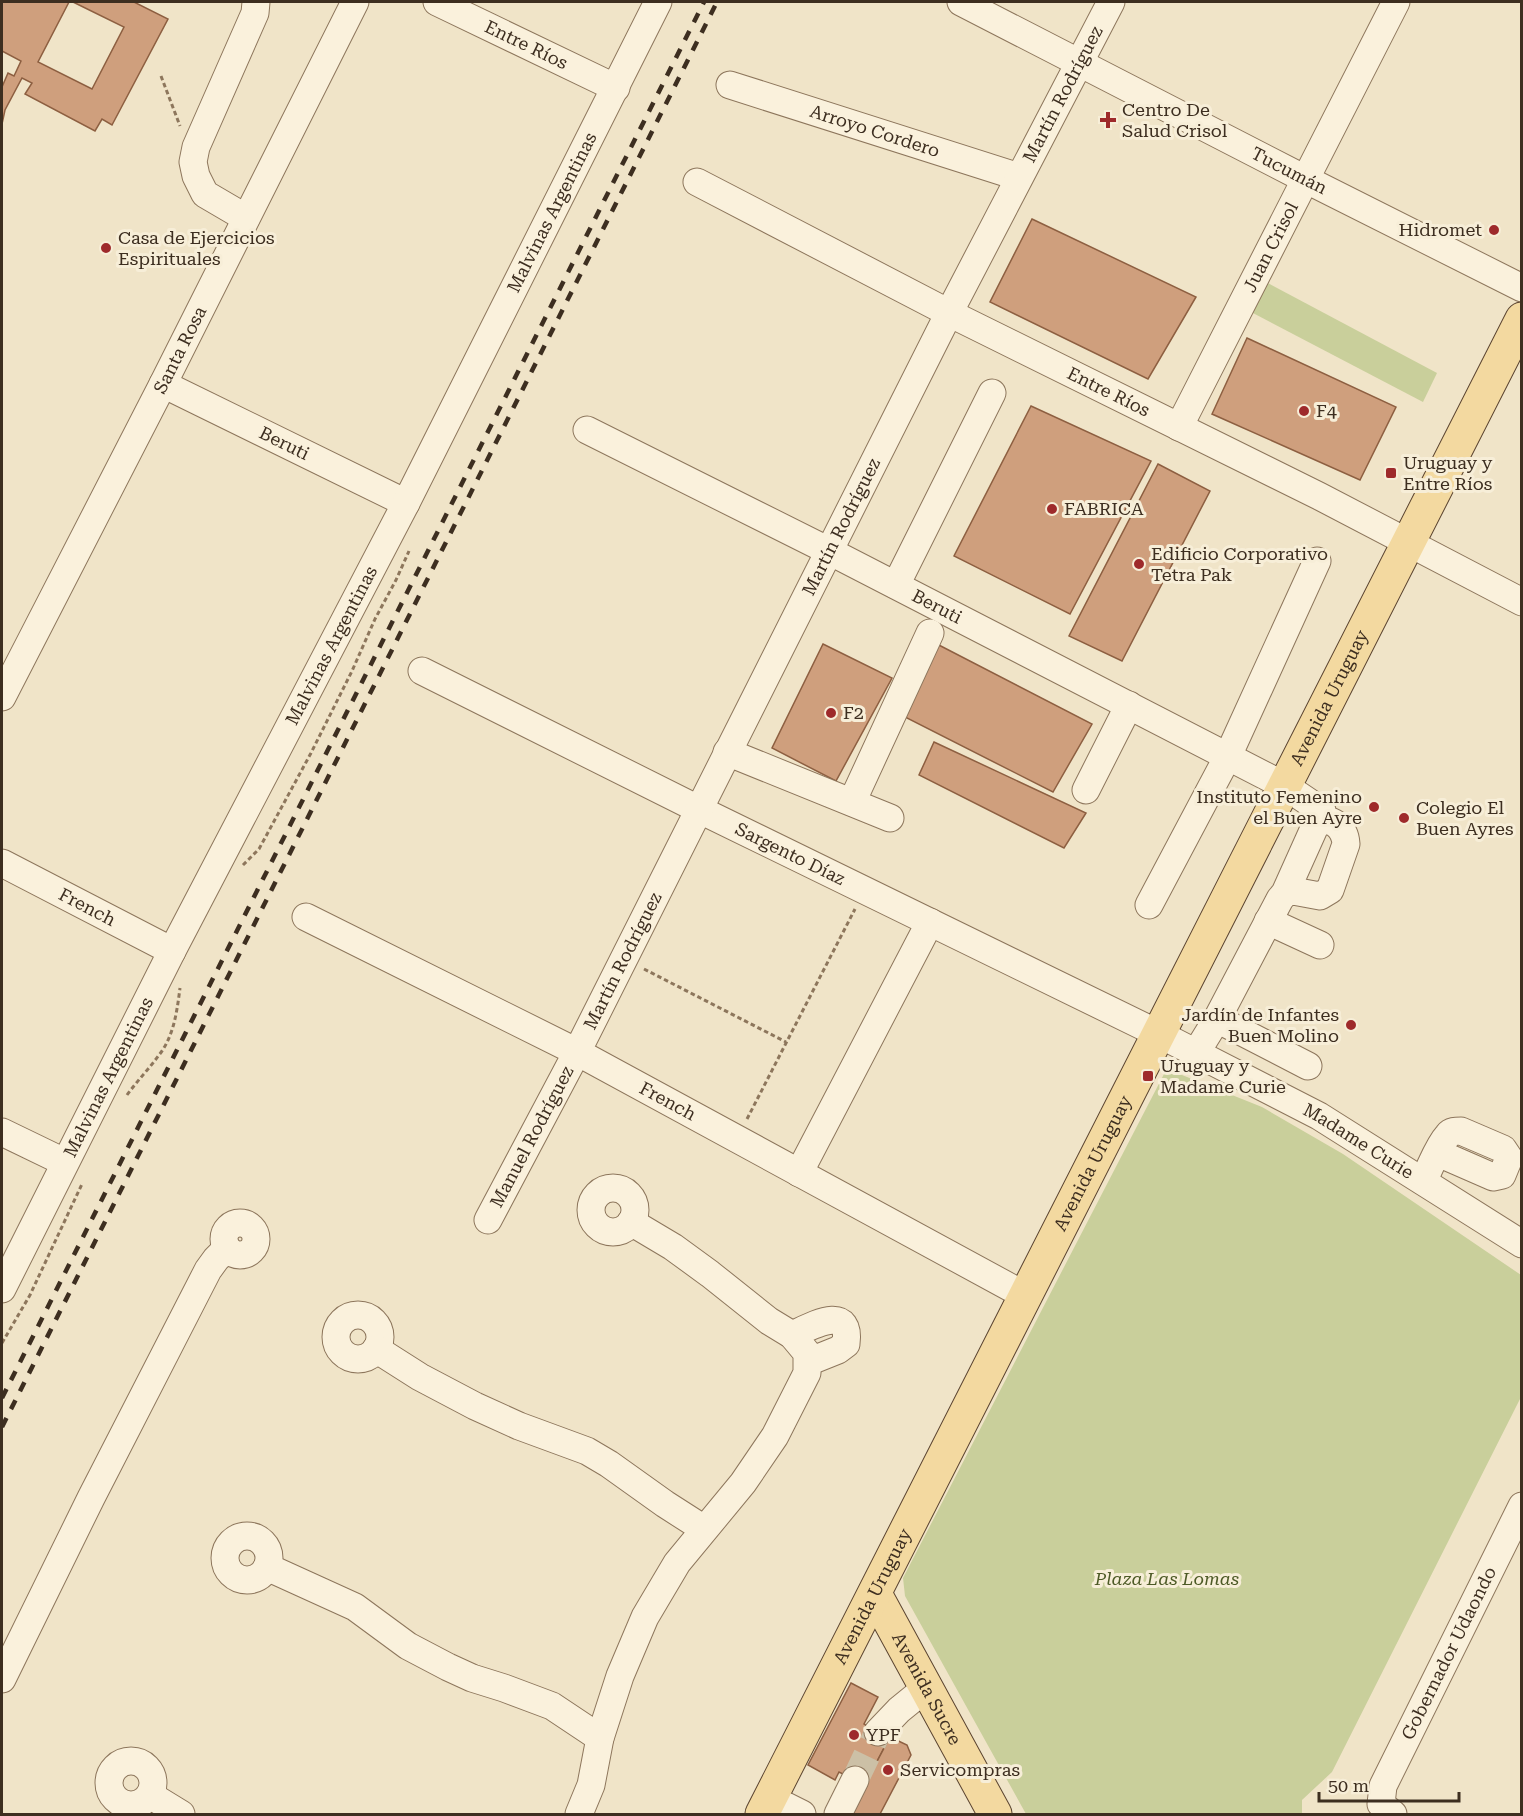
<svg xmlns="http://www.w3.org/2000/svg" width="1523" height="1816" font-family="'Roboto Serif',serif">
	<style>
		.green { fill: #c9cf9b }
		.building { fill: #cf9f7d; stroke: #8d5f41; stroke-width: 1.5 }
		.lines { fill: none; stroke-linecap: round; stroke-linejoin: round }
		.minor-tunnel { stroke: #ccc0a6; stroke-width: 27; stroke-dasharray: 27 14; stroke-linecap: butt }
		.minor-casing { stroke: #8d765c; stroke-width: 29 }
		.major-casing { stroke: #5b4430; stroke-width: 35 }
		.path { stroke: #8d765c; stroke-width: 3; stroke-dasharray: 4.5 3; stroke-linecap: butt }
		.minor { stroke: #faf1dc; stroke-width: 27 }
		.major { stroke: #f3d9a0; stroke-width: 33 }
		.rail { stroke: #3d2e20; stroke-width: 4.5; stroke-dasharray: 10 10; stroke-linecap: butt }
		.poi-dot { fill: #9e2a2b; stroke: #f7eed8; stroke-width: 2 }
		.labels { text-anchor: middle; stroke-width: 6; stroke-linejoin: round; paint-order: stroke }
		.street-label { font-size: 18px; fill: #3d2e20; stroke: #f7eed8 }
		.poi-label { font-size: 18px; fill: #3d2e20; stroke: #f7eed8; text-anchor: start }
		.park-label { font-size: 18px; font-style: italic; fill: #4d5a26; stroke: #f7eed8 }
	</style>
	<rect width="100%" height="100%" fill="#f0e4c8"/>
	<!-- green -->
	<g class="green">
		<path d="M1266,282L1437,373L1423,402L1251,312Z"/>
		<path d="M1177,1073L1262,1107L1343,1154L1521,1275V1397L1332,1772L1302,1800V1814H1026L905,1596L903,1578L1164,1074Z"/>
	</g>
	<!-- building -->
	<g class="building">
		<path d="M2,2H69L38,62L92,89L124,27L73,2H134L168,19L112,125L102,119L95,131L25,94L32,83L22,78L5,110L2,124V87L8,73L14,76L21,61L2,51Z"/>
		<path d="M1032,219L1196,297L1148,379L990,302Z"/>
		<path d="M1247,338L1396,407L1360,480L1212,414Z"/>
		<path d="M1031,406L1151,461L1070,614L954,556Z"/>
		<path d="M1158,464L1210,491L1122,661L1069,636Z"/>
		<path d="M933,642L1092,724L1053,792L899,714Z"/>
		<path d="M823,644L892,678L836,781L772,748Z"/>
		<path d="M934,742L1086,813L1064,848L919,775Z"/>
		<path d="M851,1683L878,1697L864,1724L889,1738L865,1785L839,1772L835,1780L808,1765Z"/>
		<path d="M890,1737L907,1745L911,1755L880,1814H849Z"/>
	</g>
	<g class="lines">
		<!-- minor-tunnel -->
		<path class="minor-tunnel" d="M855,1780L878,1732"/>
		<!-- minor casing -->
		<g class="minor-casing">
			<g id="minor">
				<path id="s1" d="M437,2L616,88"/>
				<path id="s2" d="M961,2L1305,179L1522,288"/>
				<path id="s3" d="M730,85L1019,177"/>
				<path id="s4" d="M697,182L949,313L1319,496L1522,602"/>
				<path d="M246,218L205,194L196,176L193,162L196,147L255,13L256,2"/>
				<path id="s5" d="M163,384L406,503"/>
				<path id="s6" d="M1179,427L1396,2"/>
				<path id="s7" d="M587,430L829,551L1285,786L1322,811L1321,820"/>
				<path d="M896,585L992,393"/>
				<path id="s8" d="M422,671L698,809L1159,1034L1319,1116L1522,1244"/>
				<path id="s9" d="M2,697L163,384L355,2"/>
				<path d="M727,752L890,818"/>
				<path d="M1086,790L1129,705"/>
				<path d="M852,802L930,633"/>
				<path id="s10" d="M2,863L172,951"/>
				<path d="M1149,905L1228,756L1317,561"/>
				<path id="s11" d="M306,917L577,1052L1026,1296"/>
				<path d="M1268,921L1320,945"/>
				<path d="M1217,1019L1308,1066"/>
				<path d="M1196,1053L1217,1019L1280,899L1285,893L1316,824C1331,814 1345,828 1346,844L1330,890L1320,896L1293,891L1285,893"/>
				<path d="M2,1132L64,1162"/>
				<path d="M799,1173L930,922"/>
				<path d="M1423,1181C1431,1167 1437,1147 1448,1135C1451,1131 1456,1131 1461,1131L1503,1149L1509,1158L1502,1175L1493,1177L1438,1153"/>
				<circle cx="613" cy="1210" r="22"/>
				<path id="s12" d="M488,1220L577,1052L949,313L1111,2"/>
				<circle cx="240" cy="1239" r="16"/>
				<path id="s13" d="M2,1289L172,951L406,503L658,2"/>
				<circle cx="358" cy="1337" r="22"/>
				<path d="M792,1335C810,1327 852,1302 846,1344L838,1350L808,1362"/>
				<path d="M376,1349L420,1377L475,1406L519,1426L587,1451L609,1464L665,1504L704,1529"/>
				<circle cx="247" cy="1558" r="22"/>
				<path d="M267,1567L355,1607L408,1646L448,1667L472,1678L504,1688L552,1706L600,1738"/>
				<path d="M2,1679L91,1498L208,1270L216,1259L227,1248"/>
				<path d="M878,1732L899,1710L926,1688"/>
				<circle cx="131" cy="1783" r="22"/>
				<path d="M150,1795L181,1814"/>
				<path d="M770,1798L802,1814"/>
				<path d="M579,1814L591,1785L600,1738L620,1676L645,1617L677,1563L743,1483L775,1436L807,1373V1353L792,1335L769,1321L710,1274L673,1247L631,1222"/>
				<path d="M838,1814L855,1780"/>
				<path id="s14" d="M1393,1814L1381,1804L1383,1786L1522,1506"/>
			</g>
		</g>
		<!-- major casing -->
		<g class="major-casing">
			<g id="major">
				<path id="s15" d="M875,1594L995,1814"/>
				<path id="s16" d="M762,1814L1522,319"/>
			</g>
		</g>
		<!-- path -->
		<g class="path">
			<path d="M161,76L180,126"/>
			<path d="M243,865L259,849L311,753L352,671L375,619L396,580L409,551"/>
			<path d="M644,969L786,1042"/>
			<path d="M127,1095C137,1081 149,1069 159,1055C174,1036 177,1011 180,988"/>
			<path d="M747,1119L855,909"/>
			<path d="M2,1343L30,1295L82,1184"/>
		</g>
		<!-- minor -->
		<use href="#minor" class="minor"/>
		<!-- major -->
		<use href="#major" class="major"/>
		<!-- rail -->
		<g class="rail">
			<path d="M2,1398L704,2"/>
			<path d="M2,1427L717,2"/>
		</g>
	</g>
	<!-- markers -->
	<g class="poi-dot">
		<path d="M1105 111h6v6h6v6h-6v6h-6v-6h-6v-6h6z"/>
		<circle cx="1494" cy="230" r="6"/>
		<circle cx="106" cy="248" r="6"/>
		<circle cx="1304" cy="411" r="6"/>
		<rect x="1385" y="467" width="12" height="12" rx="3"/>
		<circle cx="1052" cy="509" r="6"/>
		<circle cx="1139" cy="564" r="6"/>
		<circle cx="831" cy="713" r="6"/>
		<circle cx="1374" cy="807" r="6"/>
		<circle cx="1404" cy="818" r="6"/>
		<circle cx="1351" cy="1025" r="6"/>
		<rect x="1142" y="1070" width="12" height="12" rx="3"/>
		<circle cx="854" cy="1735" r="6"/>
		<circle cx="888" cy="1770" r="6"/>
	</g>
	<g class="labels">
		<!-- street labels -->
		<g class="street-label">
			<text dy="6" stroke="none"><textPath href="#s1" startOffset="99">Entre Ríos</textPath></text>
			<text dy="6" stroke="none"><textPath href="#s12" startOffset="1264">Martín Rodríguez</textPath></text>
			<text dy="6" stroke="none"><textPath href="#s3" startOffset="152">Arroyo Cordero</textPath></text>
			<text dy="6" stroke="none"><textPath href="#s2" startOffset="369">Tucumán</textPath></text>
			<text dy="6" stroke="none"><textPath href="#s13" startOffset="1209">Malvinas Argentinas</textPath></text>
			<text dy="6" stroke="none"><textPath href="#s6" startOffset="202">Juan Crisol</textPath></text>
			<text dy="6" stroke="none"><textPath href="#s9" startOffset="390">Santa Rosa</textPath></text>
			<text dy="6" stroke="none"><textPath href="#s4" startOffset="462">Entre Ríos</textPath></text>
			<text dy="6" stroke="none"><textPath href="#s5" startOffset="135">Beruti</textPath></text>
			<text dy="6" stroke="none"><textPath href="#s12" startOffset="778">Martín Rodríguez</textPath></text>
			<text dy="6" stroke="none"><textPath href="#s7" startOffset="392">Beruti</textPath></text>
			<text dy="6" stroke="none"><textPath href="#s13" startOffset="723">Malvinas Argentinas</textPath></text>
			<text dy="6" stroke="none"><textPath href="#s16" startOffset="1252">Avenida Uruguay</textPath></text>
			<text dy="6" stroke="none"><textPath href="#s8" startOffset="411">Sargento Díaz</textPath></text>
			<text dy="6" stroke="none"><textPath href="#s10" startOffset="96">French</textPath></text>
			<text dy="6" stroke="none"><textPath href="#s12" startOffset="292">Martín Rodríguez</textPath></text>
			<text dy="6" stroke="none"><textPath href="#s13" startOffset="237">Malvinas Argentinas</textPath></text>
			<text dy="6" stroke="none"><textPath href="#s11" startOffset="406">French</textPath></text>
			<text dy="6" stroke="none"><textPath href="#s12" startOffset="94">Manuel Rodríguez</textPath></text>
			<text dy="6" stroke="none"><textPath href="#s8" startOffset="1048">Madame Curie</textPath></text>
			<text dy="6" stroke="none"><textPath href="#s16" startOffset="730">Avenida Uruguay</textPath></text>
			<text dy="6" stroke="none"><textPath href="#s16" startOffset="244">Avenida Uruguay</textPath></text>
			<text dy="6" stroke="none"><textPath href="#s14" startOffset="182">Gobernador Udaondo</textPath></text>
			<text dy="6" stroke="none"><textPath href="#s15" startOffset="108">Avenida Sucre</textPath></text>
		</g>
		<!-- poi labels -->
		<g class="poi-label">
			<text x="1122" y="116">Centro De<tspan x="1122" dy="21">Salud Crisol</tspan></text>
			<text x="1482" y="236" text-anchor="end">Hidromet</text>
			<text x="118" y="244">Casa de Ejercicios<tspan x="118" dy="21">Espirituales</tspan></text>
			<text x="1316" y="417">F4</text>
			<text x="1403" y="469">Uruguay y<tspan x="1403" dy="21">Entre Ríos</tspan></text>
			<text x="1064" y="515">FABRICA</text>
			<text x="1151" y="560">Edificio Corporativo<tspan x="1151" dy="21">Tetra Pak</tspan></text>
			<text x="843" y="719">F2</text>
			<text x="1362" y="803" text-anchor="end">Instituto Femenino<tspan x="1362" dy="21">el Buen Ayre</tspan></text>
			<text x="1416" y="814">Colegio El<tspan x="1416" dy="21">Buen Ayres</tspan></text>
			<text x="1339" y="1021" text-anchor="end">Jardín de Infantes<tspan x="1339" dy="21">Buen Molino</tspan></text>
			<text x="1160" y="1072">Uruguay y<tspan x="1160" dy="21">Madame Curie</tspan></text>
			<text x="866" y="1741">YPF</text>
			<text x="900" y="1776">Servicompras</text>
		</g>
		<!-- park labels -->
		<g class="park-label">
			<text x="1167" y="1585">Plaza Las Lomas</text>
		</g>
	</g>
	<!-- border -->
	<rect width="1523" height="1816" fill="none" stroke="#3d2e20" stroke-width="6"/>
	<!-- scale -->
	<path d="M1319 1792v9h140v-9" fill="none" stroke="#3d2e20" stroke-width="3"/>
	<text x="1328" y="1792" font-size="18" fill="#3d2e20" stroke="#f7eed8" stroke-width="4.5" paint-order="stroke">50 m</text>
</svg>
